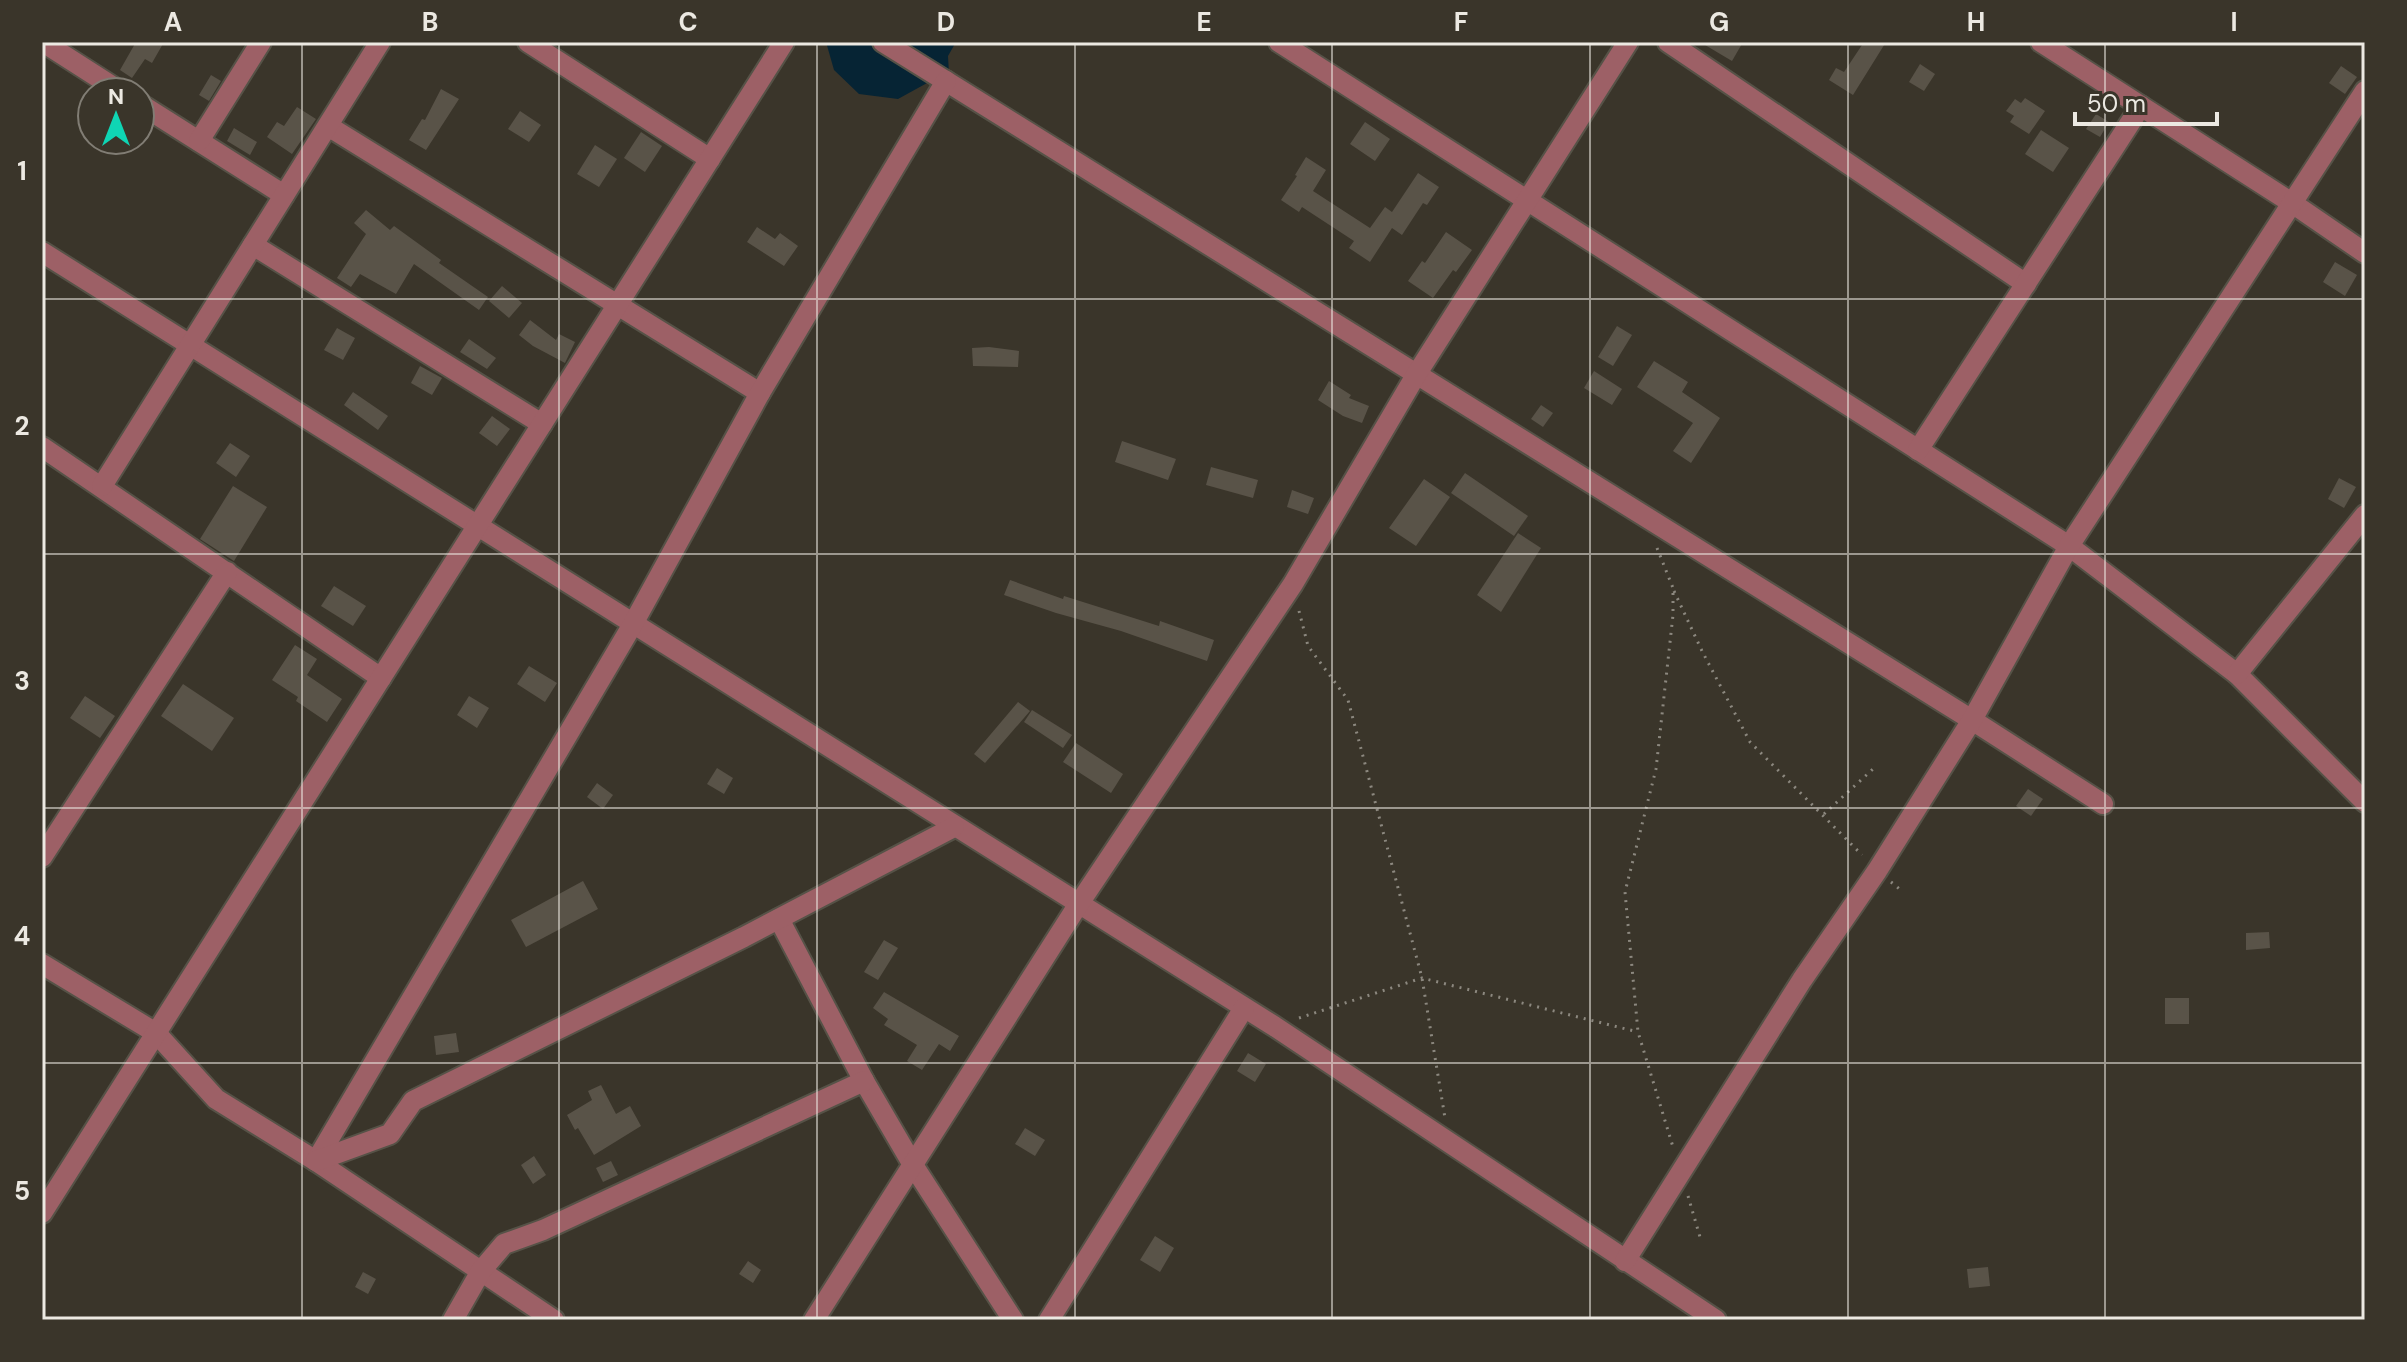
<svg xmlns="http://www.w3.org/2000/svg" width="2407" height="1362" font-family="'DM Sans',sans-serif">
	<style>
		.water { fill: #062434 }
		.building { fill: #595348 }
		.lines { fill: none; stroke-linecap: round; stroke-linejoin: round }
		.minor-casing { stroke: #565247; stroke-width: 24 }
		.path { stroke: #8c887f; stroke-width: 3; stroke-dasharray: 2 6; stroke-linecap: butt }
		.minor { stroke: #9d6066; stroke-width: 20 }
		.grid { fill: none; stroke: #ece9e2; stroke-width: 2; stroke-opacity: 0.55 }
		.neatline { fill: none; stroke: #ece9e2; stroke-width: 3 }
		.grid-label { font-size: 26px; text-anchor: middle; font-weight: bold; fill: #ece9e2 }
	</style>
	<rect width="100%" height="100%" fill="#3a352a"/>
	<!-- water -->
	<path class="water" d="M826,42H956L948,56L949,74L938,77L898,99L859,94L834,70Z"/>
	<!-- building -->
	<g class="building">
		<path d="M136,42H164L152,63L145,59L132,78L120,70Z"/>
		<path d="M1700,42H1743L1732,61Z"/>
		<path d="M1864,42H1886L1853,95L1829,80L1836,68L1844,72Z"/>
		<path d="M1920,64L1935,74L1924,91L1909,82Z"/>
		<path d="M2341,66L2357,77L2345,94L2329,83Z"/>
		<path d="M211,75L221,81L209,101L199,95Z"/>
		<path d="M441,89L459,99L426,150L409,140L422,119L425,120Z"/>
		<path d="M2025,98L2045,111L2029,134L2010,122L2014,116L2006,111L2015,99L2021,103Z"/>
		<path d="M297,107L316,119L292,154L267,137L277,122L284,126Z"/>
		<path d="M520,111L541,125L529,142L508,129Z"/>
		<path d="M2096,114L2109,122L2100,137L2086,129Z"/>
		<path d="M1365,122L1390,139L1375,161L1350,144Z"/>
		<path d="M234,128L257,142L250,155L227,141Z"/>
		<path d="M2041,130L2069,148L2053,172L2025,154Z"/>
		<path d="M641,132L662,146L645,172L624,158Z"/>
		<path d="M595,145L617,159L599,187L577,174Z"/>
		<path d="M1306,157L1326,170L1313,191L1370,228L1385,207L1392,212L1418,173L1439,187L1427,205L1423,203L1402,235L1392,228L1370,262L1349,248L1354,241L1302,207L1299,212L1281,200L1297,176L1295,175Z"/>
		<path d="M366,210L390,230L394,226L441,260L439,263L488,297L479,310L414,264L396,294L360,274L351,287L337,278L366,234L354,223Z"/>
		<path d="M757,227L775,239L780,233L798,246L784,266L747,242Z"/>
		<path d="M1446,232L1472,250L1456,272L1453,270L1433,298L1408,281L1422,261L1425,263Z"/>
		<path d="M2335,262L2357,275L2345,296L2323,282Z"/>
		<path d="M502,286L522,303L509,318L489,301Z"/>
		<path d="M530,320L556,340L559,334L575,342L565,363L533,346L519,335Z"/>
		<path d="M1617,326L1632,335L1613,366L1598,357Z"/>
		<path d="M337,328L355,338L343,360L324,350Z"/>
		<path d="M469,339L496,358L487,369L460,352Z"/>
		<path d="M989,347L1019,351L1018,367L973,366L972,348Z"/>
		<path d="M1654,361L1688,382L1682,392L1720,418L1691,463L1673,451L1693,423L1637,387Z"/>
		<path d="M420,366L442,378L432,395L411,383Z"/>
		<path d="M1594,371L1622,389L1612,405L1584,388Z"/>
		<path d="M1329,381L1351,395L1349,398L1369,406L1362,423L1343,416L1318,400Z"/>
		<path d="M353,392L388,416L378,430L344,405Z"/>
		<path d="M1541,405L1553,413L1543,427L1531,419Z"/>
		<path d="M492,416L510,429L497,446L479,433Z"/>
		<path d="M1122,441L1176,459L1168,480L1115,462Z"/>
		<path d="M230,443L250,456L236,477L216,463Z"/>
		<path d="M1211,467L1258,480L1253,498L1206,485Z"/>
		<path d="M1465,473L1528,516L1514,536L1451,493Z"/>
		<path d="M2339,478L2356,487L2344,508L2328,499Z"/>
		<path d="M1424,479L1450,497L1416,546L1389,528Z"/>
		<path d="M233,486L267,507L234,561L200,539Z"/>
		<path d="M1292,490L1314,498L1308,514L1287,507Z"/>
		<path d="M1518,533L1541,548L1501,612L1477,595Z"/>
		<path d="M1010,580L1063,599L1064,596L1159,626L1160,621L1214,640L1207,661L1121,631L1056,613L1004,595Z"/>
		<path d="M334,586L366,606L353,626L321,606Z"/>
		<path d="M295,645L317,659L307,675L342,699L327,722L296,701L298,697L272,680Z"/>
		<path d="M529,666L557,683L545,702L517,684Z"/>
		<path d="M183,684L234,718L212,751L161,716Z"/>
		<path d="M85,696L115,716L100,738L70,718Z"/>
		<path d="M469,696L489,708L477,728L457,715Z"/>
		<path d="M1018,702L1030,711L985,763L974,754Z"/>
		<path d="M1032,710L1072,735L1063,748L1024,722Z"/>
		<path d="M1076,743L1123,774L1111,793L1063,762Z"/>
		<path d="M717,768L733,778L724,794L707,784Z"/>
		<path d="M597,783L613,795L603,809L587,797Z"/>
		<path d="M2028,789L2043,799L2031,816L2016,806Z"/>
		<path d="M583,881L598,909L526,947L511,920Z"/>
		<path d="M2269,932L2270,948L2246,950V933Z"/>
		<path d="M884,940L898,948L878,980L864,972Z"/>
		<path d="M884,992L959,1036L950,1051L939,1044L922,1070L907,1061L917,1045L884,1025L888,1019L873,1008Z"/>
		<rect x="2165" y="998" width="24" height="26"/>
		<path d="M456,1033L459,1052L436,1055L434,1036Z"/>
		<path d="M1248,1053L1266,1064L1255,1082L1237,1071Z"/>
		<path d="M601,1085L616,1114L630,1106L641,1126L594,1155L578,1128L575,1130L567,1115L592,1100L588,1091Z"/>
		<path d="M1025,1128L1045,1140L1035,1156L1015,1144Z"/>
		<path d="M534,1156L546,1175L533,1184L521,1165Z"/>
		<path d="M611,1161L618,1175L603,1182L596,1168Z"/>
		<path d="M1155,1236L1174,1248L1160,1272L1140,1260Z"/>
		<path d="M748,1261L761,1270L753,1283L739,1274Z"/>
		<path d="M1988,1267L1990,1286L1969,1288L1967,1269Z"/>
		<path d="M363,1272L376,1279L368,1294L355,1287Z"/>
	</g>
	<g class="lines">
		<!-- minor casing -->
		<g class="minor-casing">
			<g id="minor">
				<path d="M43,42L121,92"/>
				<path d="M528,42L710,159"/>
				<path d="M883,42L1972,720L2103,804"/>
				<path d="M1279,42L2069,546L2237,674L2365,802"/>
				<path d="M1668,42L2026,284"/>
				<path d="M2041,42L2292,203L2365,253"/>
				<path d="M140,104L284,195"/>
				<path d="M328,126L760,393"/>
				<path d="M199,141L261,42"/>
				<path d="M253,245L542,424"/>
				<path d="M42,252L1274,1026L1716,1320"/>
				<path d="M42,447L381,678"/>
				<path d="M1918,450L2141,106"/>
				<path d="M102,486L380,42"/>
				<path d="M2237,674L2365,515"/>
				<path d="M42,857L227,572"/>
				<path d="M779,919L864,1081L913,1165L1013,1320"/>
				<path d="M42,964L156,1033L216,1099L316,1161L554,1320"/>
				<path d="M316,1161L633,624L760,393L946,81"/>
				<path d="M316,1161L390,1134L413,1101L744,937L954,827"/>
				<path d="M42,1213L784,42"/>
				<path d="M1625,1261L1802,980L1877,871L1972,720L2069,546L2365,91"/>
				<path d="M453,1320L481,1271L504,1244L543,1230L864,1081"/>
				<path d="M814,1320L1078,905L1293,584L1416,375L1628,42"/>
				<path d="M1049,1320L1244,1008"/>
			</g>
		</g>
		<!-- path -->
		<g class="path">
			<path d="M1657,548L1673,588V615L1656,769L1625,892L1638,1032L1673,1147"/>
			<path d="M1674,591L1702,651L1750,742L1862,855"/>
			<path d="M1299,611L1308,646L1348,700L1422,978L1445,1118"/>
			<path d="M1824,814L1873,769"/>
			<path d="M1891,882L1902,891"/>
			<path d="M1299,1018L1422,978L1638,1032"/>
			<path d="M1688,1196L1700,1237"/>
		</g>
		<!-- minor -->
		<use href="#minor" class="minor"/>
	</g>
	<!-- grid -->
	<path class="grid" d="M302,42V1320M559,42V1320M817,42V1320M1075,42V1320M1332,42V1320M1590,42V1320M1848,42V1320M2105,42V1320M42,299H2365M42,554H2365M42,808H2365M42,1063H2365"/>
	<!-- border -->
	<rect width="2407" height="1362" fill="none" stroke="#3a352a" stroke-width="88"/>
	<!-- north arrow -->
	<g transform="translate(116 116)"><circle r="38" fill="#3a352a" stroke="#817d74" stroke-width="2"/>
	<path d="M0-6L14 30L0 20L-14 30Z" fill="#0fd5b4"/>
	<text y="-12" font-size="22" font-weight="bold" text-anchor="middle" fill="#ece9e2">N</text>
	</g>
	<!-- scale -->
	<path d="M2075 112v12h142v-12" fill="none" stroke="#ece9e2" stroke-width="4"/>
	<text x="2087" y="112" font-size="24" fill="#ece9e2" stroke="#3a352a" stroke-width="6" paint-order="stroke">50 m</text>
	<rect x="44" y="44" width="2319" height="1274" class="neatline"/>
	<g class="grid-label">
		<text x="173" y="31">A</text>
		<text x="430" y="31">B</text>
		<text x="688" y="31">C</text>
		<text x="946" y="31">D</text>
		<text x="1204" y="31">E</text>
		<text x="1461" y="31">F</text>
		<text x="1719" y="31">G</text>
		<text x="1976" y="31">H</text>
		<text x="2234" y="31">I</text>
		<text x="22" y="180">1</text>
		<text x="22" y="435">2</text>
		<text x="22" y="690">3</text>
		<text x="22" y="945">4</text>
		<text x="22" y="1200">5</text>
	</g>
</svg>
